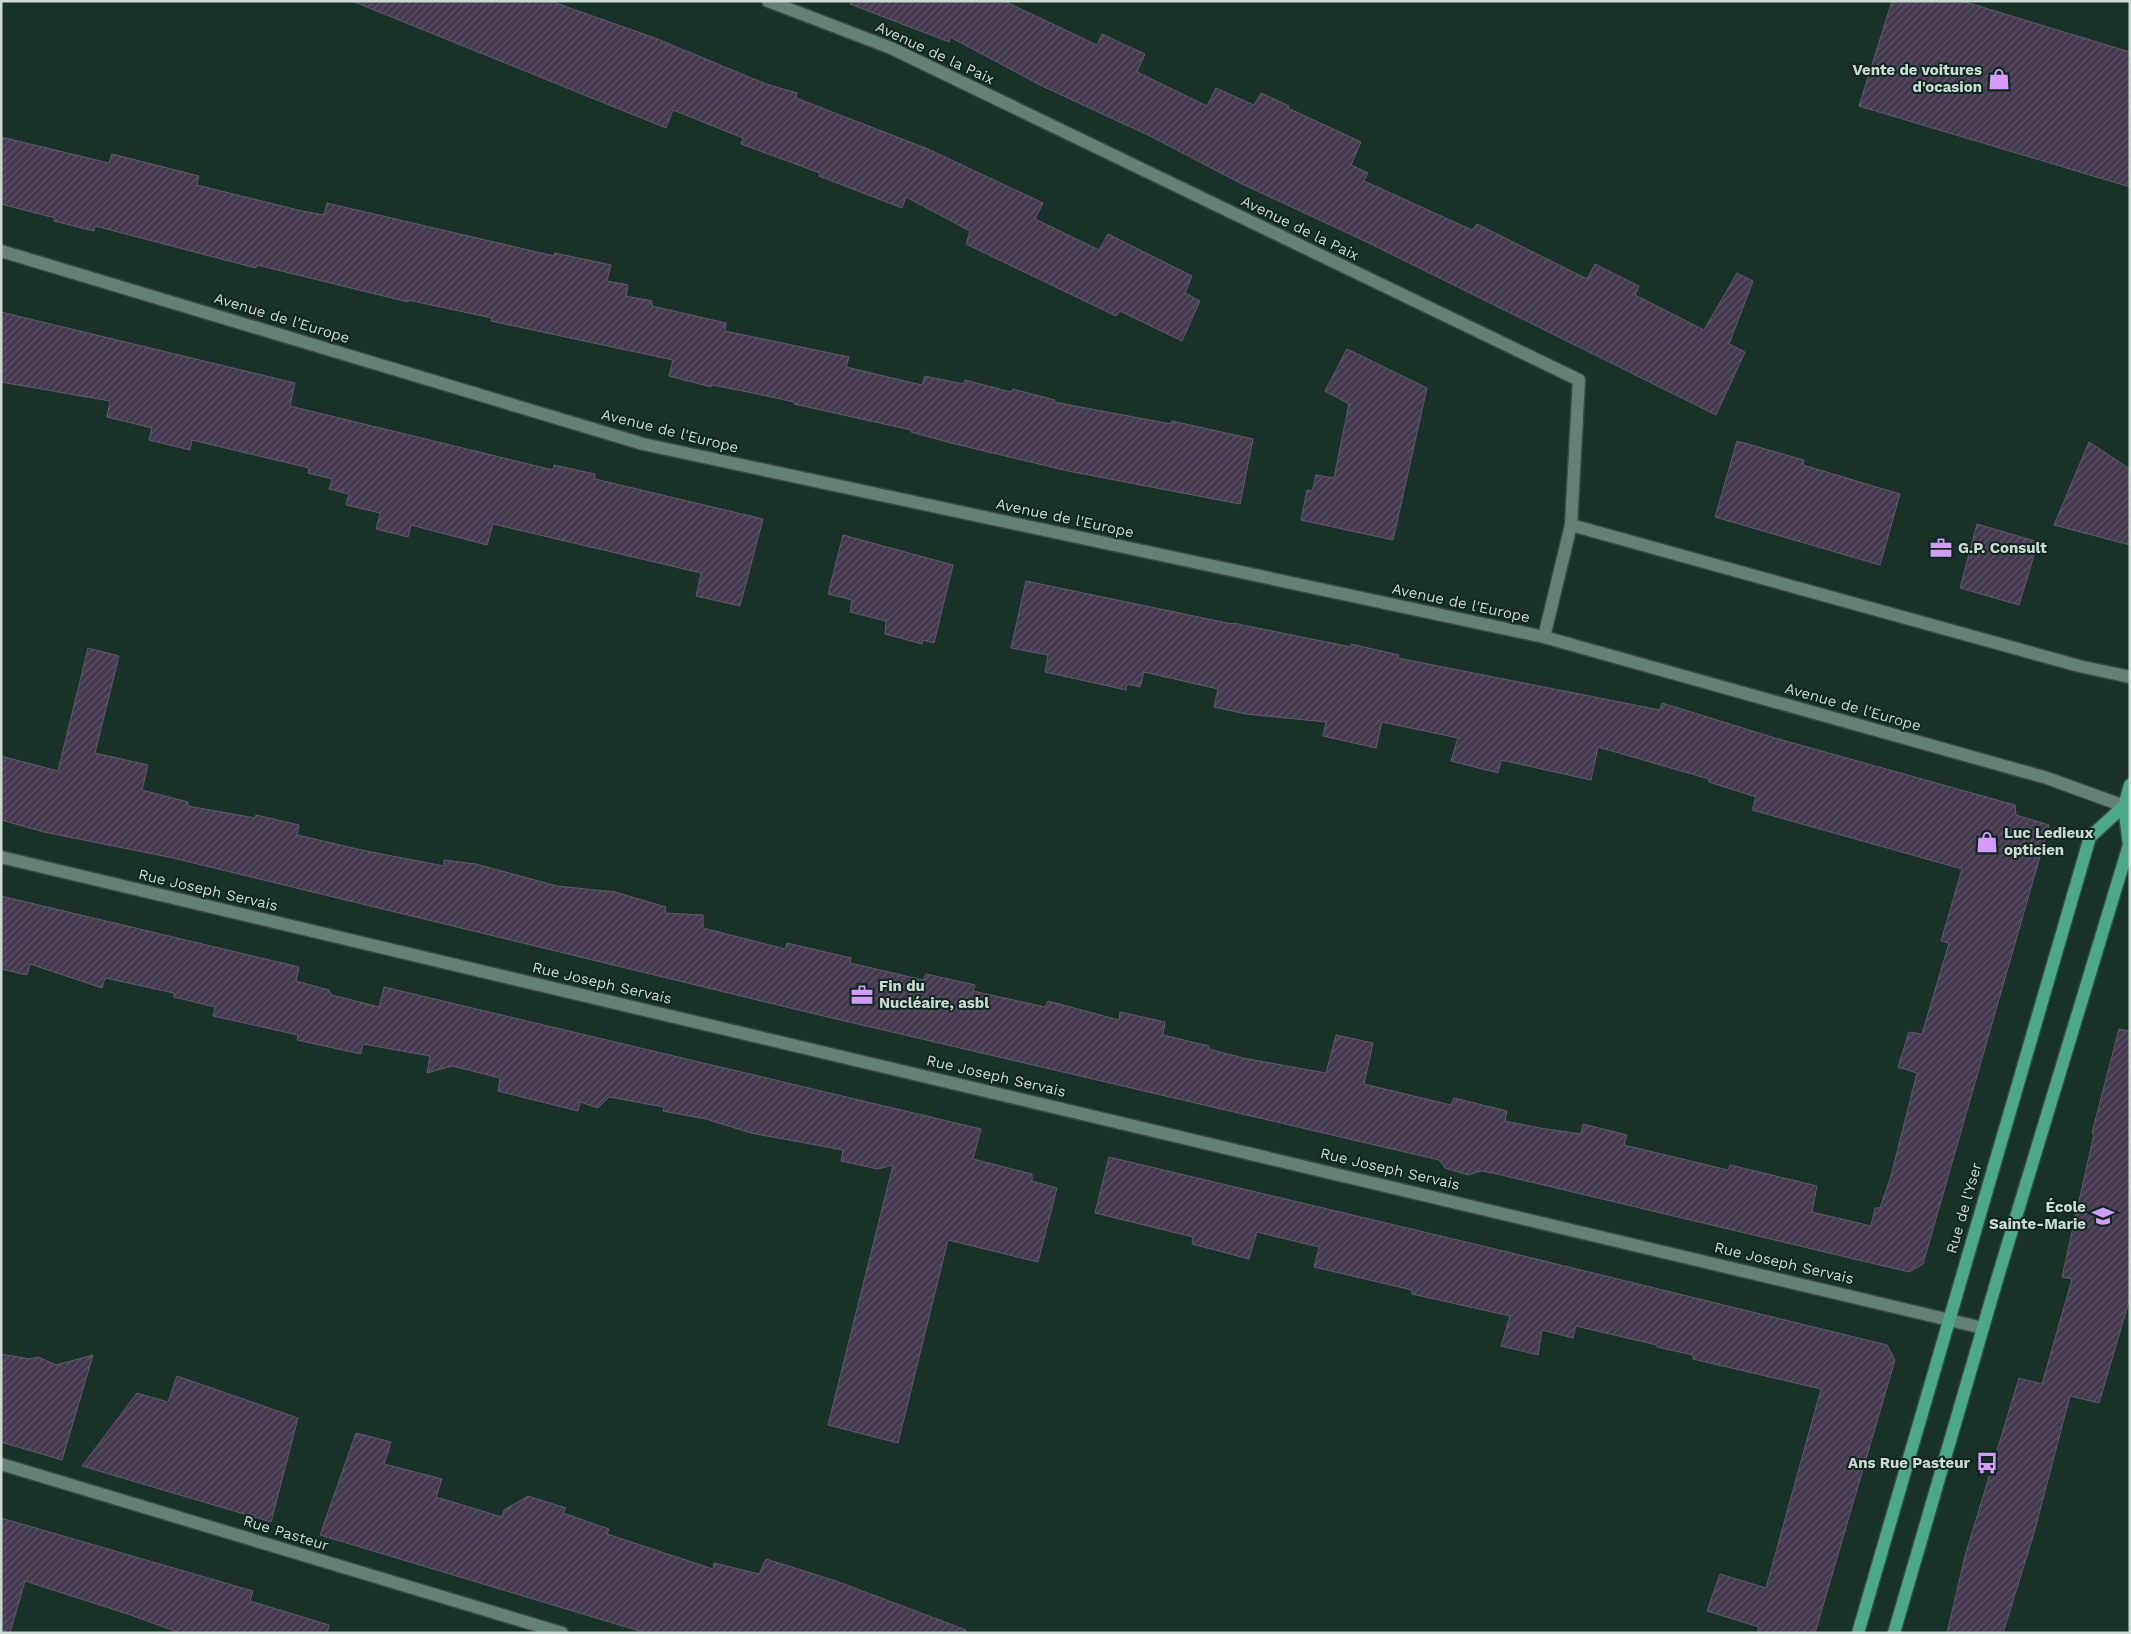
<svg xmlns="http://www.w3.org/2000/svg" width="2131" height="1634" font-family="'Work Sans',sans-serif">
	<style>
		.building { fill: url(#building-hatch); stroke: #65596f }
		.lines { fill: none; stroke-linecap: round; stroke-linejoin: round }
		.minor-casing { stroke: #364c43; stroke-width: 15 }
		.primary-casing { stroke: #364c43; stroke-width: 15 }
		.minor { stroke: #658174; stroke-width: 12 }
		.primary { stroke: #4ca988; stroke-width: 12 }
		.labels { text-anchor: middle; stroke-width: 4; stroke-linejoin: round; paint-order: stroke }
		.street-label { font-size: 15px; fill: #cbdad3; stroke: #0e281e }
		.poi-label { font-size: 15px; font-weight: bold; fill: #cbdad3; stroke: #0e281e; text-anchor: end }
	</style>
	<defs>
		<pattern id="building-hatch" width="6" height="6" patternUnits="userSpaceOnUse" patternTransform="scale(1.25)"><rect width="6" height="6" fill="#44394e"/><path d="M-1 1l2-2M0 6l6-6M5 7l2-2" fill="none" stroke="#5e5567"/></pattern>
	</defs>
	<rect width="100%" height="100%" fill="#183228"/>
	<!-- building -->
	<g class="building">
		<path d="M352,1H550L655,38L766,84L797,93L796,98L928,149L1043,203L1035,219L1099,250L1108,234L1192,276L1185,293L1200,301L1182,341L1120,311L1116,316L966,244L970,231L906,197L902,208L819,176L820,173L741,144L743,138L673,110L666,128Z"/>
		<path d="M850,1H1004L1097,45L1102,34L1145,54L1137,72L1207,106L1216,88L1254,105L1261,93L1289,106L1288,108L1361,142L1351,165L1368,173L1364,181L1472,230L1477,224L1587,279L1595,264L1639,286L1635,295L1704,330L1737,273L1753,281L1729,344L1745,352L1716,415L1371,244L1240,183L1150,136L1042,86L950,37L949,42L850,4Z"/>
		<path d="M1892,1H1962L2130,52V187L1859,106Z"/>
		<path d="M1,137L109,163L112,154L199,176L197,185L302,211L324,215L327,203L554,256L555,253L611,265L607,281L628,285L626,296L652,301V306L726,323L725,331L849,357L846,367L922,385L925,376L963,384L965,380L1011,392L1013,389L1055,400L1054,402L1171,424L1172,421L1253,439L1240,504L1068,471L951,443L911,432V430L794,404V402L753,393L712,385L711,387L669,376L673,360L491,321L492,318L408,300V302L257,265L256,268L95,226L94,231L54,221L55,218L1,204Z"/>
		<path d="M1,312L295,383L290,406L553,470L554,465L595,474V479L763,519L740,606L696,596L701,573L493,524L487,545L411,525L408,537L376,529L380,513L346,505L349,494L329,489L332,479L308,473L309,468L192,440L190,450L149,440L152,428L107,417L110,401L1,382Z"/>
		<path d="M1347,349L1427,388L1393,540L1301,520L1307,490L1312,491L1316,475L1334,478L1349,404L1325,391Z"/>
		<path d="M1737,441L1804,460L1803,465L1900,494L1880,565L1715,517Z"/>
		<path d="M2089,442L2130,469V545L2054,525Z"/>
		<path d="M1977,524L2038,542L2019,605L1960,588Z"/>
		<path d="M843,535L953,565L934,643L923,640L922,644L885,634L886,621L850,612L852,600L828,594Z"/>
		<path d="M1026,581L1232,624L1233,623L1351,647V644L1399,655L1398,658L1660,710L1662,703L1775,738L2015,805L2016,815L2049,825L1923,1264L1909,1272L1493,1173L1481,1171L1468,1175L1445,1168L1439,1160L815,1014L173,858L44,832L1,820V756L58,771L88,648L119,656L95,753L148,765L142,790L188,802V806L255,818L256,815L299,825L297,835L366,851L444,866V860L476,864L557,886L615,892L666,907L665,913L703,915V928L785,949L787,943L851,958L850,963L923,980L926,974L975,985L973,991L1045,1007L1048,1001L1119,1020L1120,1012L1165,1022L1163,1035L1209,1046V1049L1243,1058L1326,1073L1336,1035L1373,1043L1364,1084L1451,1105L1454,1098L1507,1111L1505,1121L1540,1128L1581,1134L1583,1124L1627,1135L1624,1145L1728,1170L1730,1165L1817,1186L1812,1212L1871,1226L1875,1208H1880L1891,1176L1917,1073L1898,1067L1909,1032L1922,1034L1949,943L1941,941L1962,869L1752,810L1756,797L1709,782V779L1598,747L1591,780L1501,760L1498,773L1451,761L1458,738L1382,722L1376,748L1323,736L1326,722L1246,714L1214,707L1218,689L1144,672L1140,687L1127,684L1126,690L1045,672L1048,655L1011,648Z"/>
		<path d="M1,896L299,967L296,981L329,990L332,995L379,1007L384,987L981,1129L973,1159L1032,1174V1181L1057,1188L1038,1262L948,1240L898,1443L828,1425L893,1165L878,1169L841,1161L843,1150L751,1133L706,1119L663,1111L664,1107L609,1097L598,1108L580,1102L578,1111L498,1091L500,1078L452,1066L427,1073L430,1056L363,1044L361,1054L297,1040L298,1035L213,1016L215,1007L174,997V993L105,978L102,988L30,964L27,975L1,969Z"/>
		<path d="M2119,1029L2130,1031V1298L2099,1403L2070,1396L2034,1533L2003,1633H1947L1965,1556L2019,1378L2042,1384L2072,1279L2062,1277L2094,1134L2092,1133Z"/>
		<path d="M1109,1157L1487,1247L1887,1345L1895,1360L1815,1633H1757L1759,1627L1707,1611L1720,1574L1766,1588L1821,1389L1693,1359V1355L1657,1347V1345L1576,1326L1573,1338L1542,1330L1538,1355L1501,1346L1510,1316L1412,1294V1290L1314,1267L1319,1247L1257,1232L1249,1259L1192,1244L1193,1237L1095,1213Z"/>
		<path d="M1,1354L30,1359L38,1357L56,1365L93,1355L62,1460L1,1442Z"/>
		<path d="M177,1376L298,1418L271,1522L82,1466L137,1393L168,1402Z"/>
		<path d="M356,1433L391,1442L384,1464L442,1479L436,1497L502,1517L504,1510L528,1496L566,1508L563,1513L609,1529L607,1534L713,1569L714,1563L759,1574L766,1559L836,1581L966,1630L965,1633H646L320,1535Z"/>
		<path d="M1,1518L253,1591L250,1601L329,1625L327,1633H180L128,1614L25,1581L10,1633L1,1632Z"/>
	</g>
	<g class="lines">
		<!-- minor casing -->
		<g class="minor-casing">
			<g id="minor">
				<path d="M768,1L891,48L1579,380L1571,525L1544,637"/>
				<path d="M1,251L643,444L1544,637L2047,778L2124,806"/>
				<path d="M1571,525L2079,666L2130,677"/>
				<path d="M1,857L1983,1328"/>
				<path d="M1,1464L562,1633"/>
			</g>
		</g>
		<!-- primary casing -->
		<g class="primary-casing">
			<g id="primary">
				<path d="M1858,1633L2090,837L2124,806"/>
				<path d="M1894,1633L1999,1273L2129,845L2124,806L2130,785"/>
			</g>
		</g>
		<!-- minor -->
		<use href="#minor" class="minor"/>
		<!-- primary -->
		<use href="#primary" class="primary"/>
	</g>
	<!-- icons -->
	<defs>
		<g id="shop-bare" transform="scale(1.725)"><path d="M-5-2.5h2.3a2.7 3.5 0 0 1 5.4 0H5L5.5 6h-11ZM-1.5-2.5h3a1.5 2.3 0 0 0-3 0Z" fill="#d39cfc" stroke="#0e281e" stroke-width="2.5" paint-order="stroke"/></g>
		<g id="office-bare" transform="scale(1.725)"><path d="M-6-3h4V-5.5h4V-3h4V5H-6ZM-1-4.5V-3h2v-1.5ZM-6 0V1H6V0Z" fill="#d39cfc" stroke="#0e281e" stroke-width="2.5" paint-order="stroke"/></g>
		<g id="school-bare" transform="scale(1.725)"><path d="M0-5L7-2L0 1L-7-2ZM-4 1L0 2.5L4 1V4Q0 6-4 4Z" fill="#d39cfc" stroke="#0e281e" stroke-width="2.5" paint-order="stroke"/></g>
		<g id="bus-bare" transform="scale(1.725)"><path d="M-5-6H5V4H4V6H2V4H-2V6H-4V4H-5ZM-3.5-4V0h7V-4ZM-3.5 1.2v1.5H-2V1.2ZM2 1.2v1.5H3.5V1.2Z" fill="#d39cfc" stroke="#0e281e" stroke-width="2.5" paint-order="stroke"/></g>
	</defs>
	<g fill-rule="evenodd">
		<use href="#shop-bare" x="1999" y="79"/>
		<use href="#office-bare" x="1941" y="548"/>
		<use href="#shop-bare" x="1987" y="842"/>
		<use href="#office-bare" x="862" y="995"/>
		<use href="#school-bare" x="2103" y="1216"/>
		<use href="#bus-bare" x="1987" y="1463"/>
	</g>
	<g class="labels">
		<!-- street labels -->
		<g class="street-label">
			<text transform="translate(935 53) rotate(25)" y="5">Avenue de la Paix</text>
			<text transform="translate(1300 228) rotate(26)" y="5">Avenue de la Paix</text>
			<text transform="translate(282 318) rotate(17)" y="5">Avenue de l'Europe</text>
			<text transform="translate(670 431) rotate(14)" y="5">Avenue de l'Europe</text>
			<text transform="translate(1065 518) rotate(12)" y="5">Avenue de l'Europe</text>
			<text transform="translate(1461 603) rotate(12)" y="5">Avenue de l'Europe</text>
			<text transform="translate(1853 707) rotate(16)" y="5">Avenue de l'Europe</text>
			<text transform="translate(208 890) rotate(13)" y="5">Rue Joseph Servais</text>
			<text transform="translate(602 983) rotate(13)" y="5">Rue Joseph Servais</text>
			<text transform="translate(996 1076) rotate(13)" y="5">Rue Joseph Servais</text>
			<text transform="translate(1390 1169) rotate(13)" y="5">Rue Joseph Servais</text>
			<text transform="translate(1964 1208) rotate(-74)" y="5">Rue de l'Yser</text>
			<text transform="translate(1784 1263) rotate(13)" y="5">Rue Joseph Servais</text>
			<text transform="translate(286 1533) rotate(17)" y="5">Rue Pasteur</text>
		</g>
		<!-- poi labels -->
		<g class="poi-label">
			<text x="1982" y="75">Vente de voitures<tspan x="1982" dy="17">d'ocasion</tspan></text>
			<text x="1958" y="553" text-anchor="start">G.P. Consult</text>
			<text x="2004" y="838" text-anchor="start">Luc Ledieux<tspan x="2004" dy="17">opticien</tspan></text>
			<text x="879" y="991" text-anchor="start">Fin du<tspan x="879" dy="17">Nucléaire, asbl</tspan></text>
			<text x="2086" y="1212">École<tspan x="2086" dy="17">Sainte-Marie</tspan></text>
			<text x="1970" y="1468">Ans Rue Pasteur</text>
		</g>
	</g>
	<!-- border -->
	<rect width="2131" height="1634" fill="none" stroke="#cbdad3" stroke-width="5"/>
</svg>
